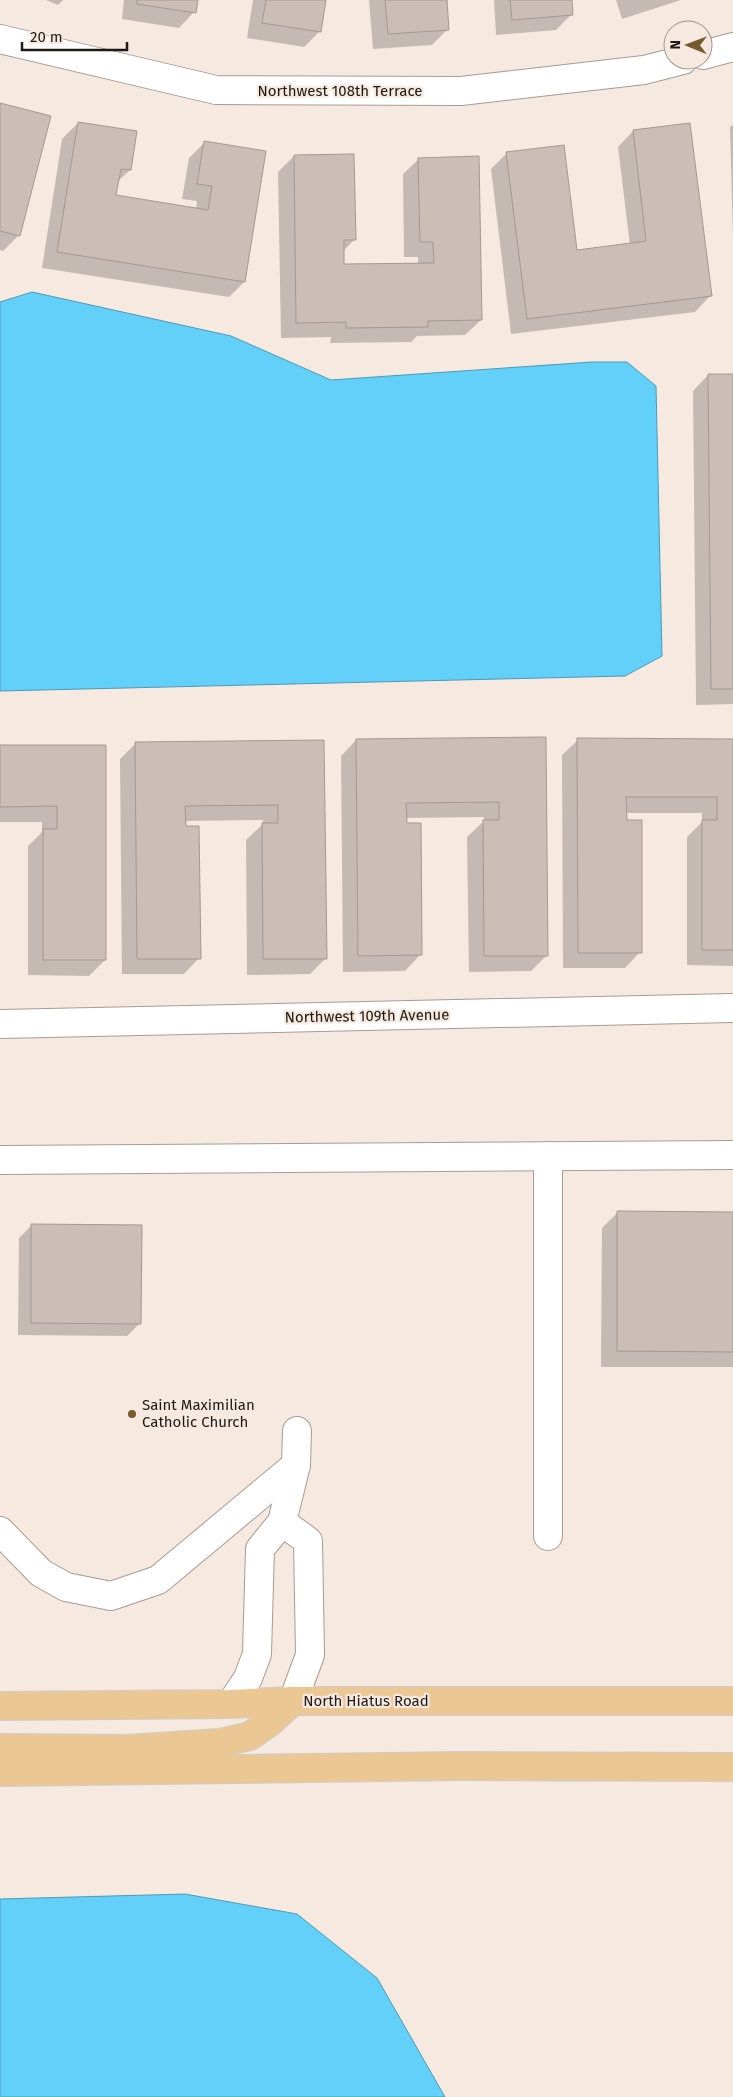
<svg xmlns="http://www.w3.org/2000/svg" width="733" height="2097" font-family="'Fira Sans',sans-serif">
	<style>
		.water { fill: #62d0f9; stroke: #4e99b5 }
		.shadow { fill: #0003 }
		.building { fill: #cbbeb6; stroke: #a59890 }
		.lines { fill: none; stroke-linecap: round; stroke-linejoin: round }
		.minor-casing { stroke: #a79b93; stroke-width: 30 }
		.major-casing { stroke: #cecccc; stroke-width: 30 }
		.minor { stroke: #fff; stroke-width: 28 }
		.major { stroke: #ebc794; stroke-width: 28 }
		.poi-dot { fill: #76592d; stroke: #f6e9e0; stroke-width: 2 }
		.labels { text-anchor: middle; stroke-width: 4.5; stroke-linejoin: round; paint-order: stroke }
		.street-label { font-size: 15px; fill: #1e1916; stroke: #f6e9e0 }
		.poi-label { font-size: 15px; fill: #1e1916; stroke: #f6e9e0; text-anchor: start }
	</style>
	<rect width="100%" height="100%" fill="#f6e9e0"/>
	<!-- water -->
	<g class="water">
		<path d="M32,292L231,336L331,380L592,362H627L656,386L662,656L625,676L0,691V302Z"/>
		<path d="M185,1894L297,1914L377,1978L445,2097H0V1899Z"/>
	</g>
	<!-- shadow -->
	<g class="shadow">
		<path d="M46,0H63L58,5Z"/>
		<path d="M124,0H196L194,12L179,28L122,19Z"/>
		<path d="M253,0H325L320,31L304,47L247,38Z"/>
		<path d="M369,0H445L448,29L432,45L373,49Z"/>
		<path d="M494,0H570L571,15L556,30L496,35Z"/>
		<path d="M616,0H681L622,19Z"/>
		<path d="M0,105L19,235L3,251L0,250Z"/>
		<path d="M78,123L130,170L117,182L115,196L196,209L197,201L182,199L189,158L204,143L244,282L229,297L42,268L62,139Z"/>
		<path d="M733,125V238L730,127Z"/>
		<path d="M633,131L710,296L695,312L511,334L491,169L507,153L576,251L630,245L618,147Z"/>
		<path d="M294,156L355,239L343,251V265L418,264V257H404L403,174L419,159L481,320L465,335L417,336L411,342L330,343L331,337L281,338L278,172Z"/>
		<path d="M708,375H733V704L696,705L693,391Z"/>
		<path d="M545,738L547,955L531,971L469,972L467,837L484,821V817L405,818L420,955L405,971L343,972L341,756L356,740Z"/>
		<path d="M578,740H733V966L687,965V837L702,822V813H625L640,952L625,968H563L562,755Z"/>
		<path d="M323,742L326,958L310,974L247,975L246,840L263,824V820L184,821L199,958L184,974H122L120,759L135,744Z"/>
		<path d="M0,746H104L105,960L89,976L28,975V846L42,832V822H0Z"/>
		<path d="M617,1213H733V1367H601L602,1228Z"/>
		<path d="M32,1225L140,1323L127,1336L18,1335L19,1238Z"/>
	</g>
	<!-- building -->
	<g class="building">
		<path d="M137,0H198L196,13L137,4Z"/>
		<path d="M266,0H326L321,32L262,23Z"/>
		<path d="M385,0H447L449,30L388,34Z"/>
		<path d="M510,0H572L573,15L512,20Z"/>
		<path d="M0,103L51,116L20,236L0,231Z"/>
		<path d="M78,122L137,131L131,170L121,169L116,195L208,210L212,186L197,184L204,141L266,151L245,282L57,252Z"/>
		<path d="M690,123L712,296L527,319L506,152L564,145L577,250L646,241L633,130Z"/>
		<path d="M354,154L356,240H344V264L434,263L433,242H420L418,158L479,156L482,320L428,321V327L346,328V322L296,323L294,155Z"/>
		<path d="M708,374H733V689H711Z"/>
		<path d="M546,737L548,956H484L483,820H499V802L406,803L407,823H421L422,955L358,956L356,739Z"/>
		<path d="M577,738L733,739V950H702V820H717V797H626L627,820H642V953H578Z"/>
		<path d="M324,740L327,959H263L262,823H278V805L185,806L186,826H199L201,959H137L135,742Z"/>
		<path d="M0,745H106V960H43V829H57V806L0,807Z"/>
		<path d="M617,1211L733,1212V1352L617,1351Z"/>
		<path d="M31,1224L142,1225L141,1324L31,1323Z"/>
	</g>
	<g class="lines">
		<!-- minor casing -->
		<g class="minor-casing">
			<g id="minor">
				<path d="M0,39L216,90L461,91L644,70L683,60"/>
				<path d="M703,55L733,47"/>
				<path d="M0,1024L733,1008"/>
				<path d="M548,1156V1536"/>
				<path d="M0,1160L733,1155"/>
				<path d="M282,1522L308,1541L310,1655L293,1701"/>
				<path d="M0,1531L41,1573L66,1587L111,1596L158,1580L296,1465"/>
				<path d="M231,1704L248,1678L257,1654L260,1549L282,1522L296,1465L297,1431"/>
			</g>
		</g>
		<!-- major casing -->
		<g class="major-casing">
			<g id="major">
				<path d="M0,1706L231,1704L293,1701H733"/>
				<path d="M0,1748L127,1749L220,1743L250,1736L271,1721L293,1701"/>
				<path d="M0,1772L459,1766L733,1767"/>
			</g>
		</g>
		<!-- minor -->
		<use href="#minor" class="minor"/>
		<!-- major -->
		<use href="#major" class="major"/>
	</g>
	<!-- markers -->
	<circle class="poi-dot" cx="132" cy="1414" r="5"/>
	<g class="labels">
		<!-- street labels -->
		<g class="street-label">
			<text x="340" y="96">Northwest 108th Terrace</text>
			<text transform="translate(367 1016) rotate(-1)" y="5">Northwest 109th Avenue</text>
			<text x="366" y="1706">North Hiatus Road</text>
		</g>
		<!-- poi labels -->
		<g class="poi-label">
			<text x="142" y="1410">Saint Maximilian<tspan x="142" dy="17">Catholic Church</tspan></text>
		</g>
	</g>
	<!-- north arrow -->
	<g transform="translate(688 45) rotate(271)"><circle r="24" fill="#f6e9e0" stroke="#a0968f"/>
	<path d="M0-4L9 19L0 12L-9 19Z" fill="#76592d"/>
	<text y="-8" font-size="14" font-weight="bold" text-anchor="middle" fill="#1e1916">N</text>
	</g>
	<!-- scale -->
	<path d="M22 42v8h105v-8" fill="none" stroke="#1e1916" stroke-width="2.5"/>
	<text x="30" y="42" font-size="15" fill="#1e1916" stroke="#f6e9e0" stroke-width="4" paint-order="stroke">20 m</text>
</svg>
